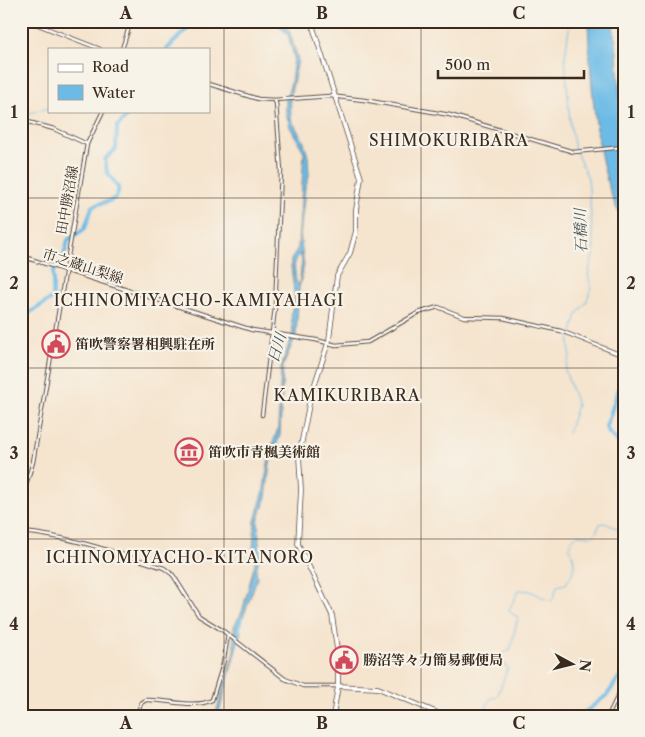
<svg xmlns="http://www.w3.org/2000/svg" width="645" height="737" font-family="'Libre Caslon Text','Noto Serif JP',serif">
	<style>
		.water { fill: #6cbbe7; stroke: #547282; fill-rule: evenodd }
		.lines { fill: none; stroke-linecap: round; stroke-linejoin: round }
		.stream { stroke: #6cbbe7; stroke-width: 1 }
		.river { stroke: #6cbbe7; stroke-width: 4 }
		.tertiary-casing { stroke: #574638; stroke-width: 4.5 }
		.secondary-casing { stroke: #574638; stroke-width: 4.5 }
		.primary-casing { stroke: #574638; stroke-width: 5.5 }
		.trunk-casing { stroke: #574638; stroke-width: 5.5 }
		.tertiary { stroke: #fff; stroke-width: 2.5 }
		.secondary { stroke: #fff; stroke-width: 2.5 }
		.primary { stroke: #fff; stroke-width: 4 }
		.trunk { stroke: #fff; stroke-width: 4 }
		.grid { fill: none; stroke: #3b2a1e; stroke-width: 1; stroke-opacity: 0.55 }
		.labels { text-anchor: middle; stroke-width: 4.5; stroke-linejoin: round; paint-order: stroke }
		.street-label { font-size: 14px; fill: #3b2a1e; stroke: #f7f3e8 }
		.poi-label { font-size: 14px; font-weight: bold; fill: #3b2a1e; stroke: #f7f3e8; text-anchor: start }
		.water-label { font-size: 15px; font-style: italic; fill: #4a565a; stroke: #f7f3e8 }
		.quarter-label { font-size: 16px; letter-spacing: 1px; fill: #3b2a1e; stroke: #f7f3e8 }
		.neatline { fill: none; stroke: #3b2a1e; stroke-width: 2 }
		.grid-label { font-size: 16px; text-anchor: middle; font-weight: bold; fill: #3b2a1e }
	</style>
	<rect width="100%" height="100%" fill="#f7f3e8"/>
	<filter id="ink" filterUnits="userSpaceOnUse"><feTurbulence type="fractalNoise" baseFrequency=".02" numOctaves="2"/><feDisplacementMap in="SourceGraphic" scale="10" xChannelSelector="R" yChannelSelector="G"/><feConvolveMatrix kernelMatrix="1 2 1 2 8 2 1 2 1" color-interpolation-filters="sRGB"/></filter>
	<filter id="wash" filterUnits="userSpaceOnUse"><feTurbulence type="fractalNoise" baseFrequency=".0096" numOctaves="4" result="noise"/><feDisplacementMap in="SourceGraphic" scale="20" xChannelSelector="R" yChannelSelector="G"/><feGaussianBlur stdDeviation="1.12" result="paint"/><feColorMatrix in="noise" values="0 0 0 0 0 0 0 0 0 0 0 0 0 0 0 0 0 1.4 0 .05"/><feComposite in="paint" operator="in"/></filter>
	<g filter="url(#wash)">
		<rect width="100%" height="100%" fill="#f5e4ce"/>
		<!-- water -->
		<g class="water">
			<path d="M275,21H280L289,30L298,60L290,97L291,119L304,142L308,157L309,176L305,188L300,235L304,265L299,288L296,335L283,366L280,435L270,463L266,498L258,521L260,557L256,569L257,578L244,615L237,626L236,637L241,631L218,716H215L234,652V626L242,612L255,563L253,551L255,521L263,494L270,452L278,428L281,368L293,332L291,313L295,300L291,266V260L298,248L304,152L290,127L286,113V98L291,83L294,57L288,35ZM300,253L302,261L299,285L296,282L294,264Z"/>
			<path d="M588,21H612L616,41L624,152V222C596,180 590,73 588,21Z"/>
		</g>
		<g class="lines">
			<!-- stream -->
			<g class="stream">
				<path d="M21,115L49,108"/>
				<path d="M568,433L577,405L565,370L570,356L569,343L577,314L586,303L591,288L588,274L594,253L588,178L575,150L570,123L565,57L570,21"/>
				<path d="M596,532L600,524L604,523L621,530"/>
				<path d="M594,536V535"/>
				<path d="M571,540L578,535L591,536"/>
				<path d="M553,599L557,586L566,584C575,570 577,563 569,548L571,543"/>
				<path d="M550,600L552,601"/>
				<path d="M507,651H510L518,617L512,614L509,610L519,590L530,591L546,599"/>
				<path d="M482,716L491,698L497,697L508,668L500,661L504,652"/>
			</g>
			<!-- river -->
			<g class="river">
				<path d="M167,49L195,21"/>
				<path d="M21,318L53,298V272L64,256L68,240L85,228L92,207C103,200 120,204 118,187L107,172L105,159L116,149L117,127L132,111"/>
				<path d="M624,379L619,388L606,427L609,433L624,448"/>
				<path d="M624,464L620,477L624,490"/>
				<path d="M624,523L621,532L624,535"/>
				<path d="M237,639L241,617"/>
				<path d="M580,716L607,695L624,671"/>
			</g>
		</g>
	</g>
	<g filter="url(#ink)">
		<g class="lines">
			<!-- tertiary casing -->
			<g class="tertiary-casing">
				<g id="tertiary">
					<path d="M28,21L100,49"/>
					<path d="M209,84L258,99L274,100L276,103L281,171L275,308L262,415"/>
					<path d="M274,100L330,96L364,100L450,115L574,152L624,147"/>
					<path d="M21,120L54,129L87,144"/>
					<path d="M21,532C70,536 117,553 164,568L173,575L199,616L222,630L285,679L303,686H338"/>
					<path d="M137,716L141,703L146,700C164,699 195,709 212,700L223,664L228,635"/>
					<path d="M608,716L624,683"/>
				</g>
			</g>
			<!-- secondary casing -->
			<g class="secondary-casing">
				<g id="secondary">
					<path d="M122,49L131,21"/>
					<path d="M21,256L252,330L316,340L336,345L368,342L418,313L438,307L464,317L503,318L561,331L624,356"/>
					<path d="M21,501L33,462L87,144L103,111"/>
					<path d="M21,609L26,634L21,655"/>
				</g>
			</g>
			<!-- primary casing -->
			<g class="primary-casing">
				<path id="primary" d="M333,716L338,686"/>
			</g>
			<!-- trunk casing -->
			<g class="trunk-casing">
				<path id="trunk" d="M311,21L361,178L356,210V231L350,253L337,276L329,340L310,399L299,456L301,490L298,544L332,615L338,656V686L378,688L445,716"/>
			</g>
			<!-- tertiary -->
			<use href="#tertiary" class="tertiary"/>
			<!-- secondary -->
			<use href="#secondary" class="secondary"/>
			<!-- primary -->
			<use href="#primary" class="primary"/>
			<!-- trunk -->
			<use href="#trunk" class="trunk"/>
		</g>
	</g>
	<!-- grid -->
	<path class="grid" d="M224,21V716M421,21V716M21,198H624M21,368H624M21,539H624"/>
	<!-- icons -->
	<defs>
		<g id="civic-ring" transform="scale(1.4375)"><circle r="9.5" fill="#f7f3e8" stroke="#d1495b" stroke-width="1.5"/><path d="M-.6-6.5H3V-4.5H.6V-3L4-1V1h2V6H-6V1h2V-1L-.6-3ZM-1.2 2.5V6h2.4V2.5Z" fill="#d1495b"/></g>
		<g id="museum-ring" transform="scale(1.4375)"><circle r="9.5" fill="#f7f3e8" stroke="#d1495b" stroke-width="1.5"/><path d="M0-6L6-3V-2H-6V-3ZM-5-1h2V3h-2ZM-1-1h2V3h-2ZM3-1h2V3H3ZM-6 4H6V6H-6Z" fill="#d1495b"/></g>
	</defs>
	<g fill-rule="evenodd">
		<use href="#civic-ring" x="56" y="344"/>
		<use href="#museum-ring" x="189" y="452"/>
		<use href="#civic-ring" x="344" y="660"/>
	</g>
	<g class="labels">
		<!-- street labels -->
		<g class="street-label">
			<text transform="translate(67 200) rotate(-80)" y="5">田中勝沼線</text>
			<text transform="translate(83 266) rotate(18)" y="5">市之蔵山梨線</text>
		</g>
		<!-- poi labels -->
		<g class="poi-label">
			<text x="75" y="349">笛吹警察署相興駐在所</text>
			<text x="208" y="457">笛吹市青楓美術館</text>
			<text x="363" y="665">勝沼等々力簡易郵便局</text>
		</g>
		<!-- water labels -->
		<g class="water-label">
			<text transform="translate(581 231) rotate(-92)" y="5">石橋川</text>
			<text transform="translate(277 348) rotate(-73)" y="5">日川</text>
		</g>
		<!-- quarter labels -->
		<g class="quarter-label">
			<text x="449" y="146">SHIMOKURIBARA</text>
			<text x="199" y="306">ICHINOMIYACHO-KAMIYAHAGI</text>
			<text x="347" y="401">KAMIKURIBARA</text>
			<text x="180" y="563">ICHINOMIYACHO-KITANORO</text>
		</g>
	</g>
	<!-- margin -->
	<rect width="645" height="737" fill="none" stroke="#f7f3e8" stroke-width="55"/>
	<!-- legend -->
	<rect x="48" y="48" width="162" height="65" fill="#f7f3e8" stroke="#aca397"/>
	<rect x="58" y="64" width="25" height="8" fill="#ffffff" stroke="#aca397"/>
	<text x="92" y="72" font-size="15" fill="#3b2a1e">Road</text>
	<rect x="58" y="85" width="25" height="15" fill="#6cbbe7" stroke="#aca397"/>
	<text x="92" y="98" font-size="15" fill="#3b2a1e">Water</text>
	<!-- north arrow -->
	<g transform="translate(572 664) rotate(97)" stroke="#f7f3e8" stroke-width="4" paint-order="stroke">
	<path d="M0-4L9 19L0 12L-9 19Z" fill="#3b2a1e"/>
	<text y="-8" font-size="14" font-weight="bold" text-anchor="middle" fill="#3b2a1e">N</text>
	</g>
	<!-- scale -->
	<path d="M438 70v8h146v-8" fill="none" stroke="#3b2a1e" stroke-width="2.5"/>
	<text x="445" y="70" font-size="15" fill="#3b2a1e" stroke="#f7f3e8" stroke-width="4" paint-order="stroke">500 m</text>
	<rect x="28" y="28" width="590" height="682" class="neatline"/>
	<g class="grid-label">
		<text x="126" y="19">A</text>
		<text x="322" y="19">B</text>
		<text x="519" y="19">C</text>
		<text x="14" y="118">1</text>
		<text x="631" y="118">1</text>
		<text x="14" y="289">2</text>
		<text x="631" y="289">2</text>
		<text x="14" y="459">3</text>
		<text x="631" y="459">3</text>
		<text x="14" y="630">4</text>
		<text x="631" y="630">4</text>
		<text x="126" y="729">A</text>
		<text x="322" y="729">B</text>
		<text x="519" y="729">C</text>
	</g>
</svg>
